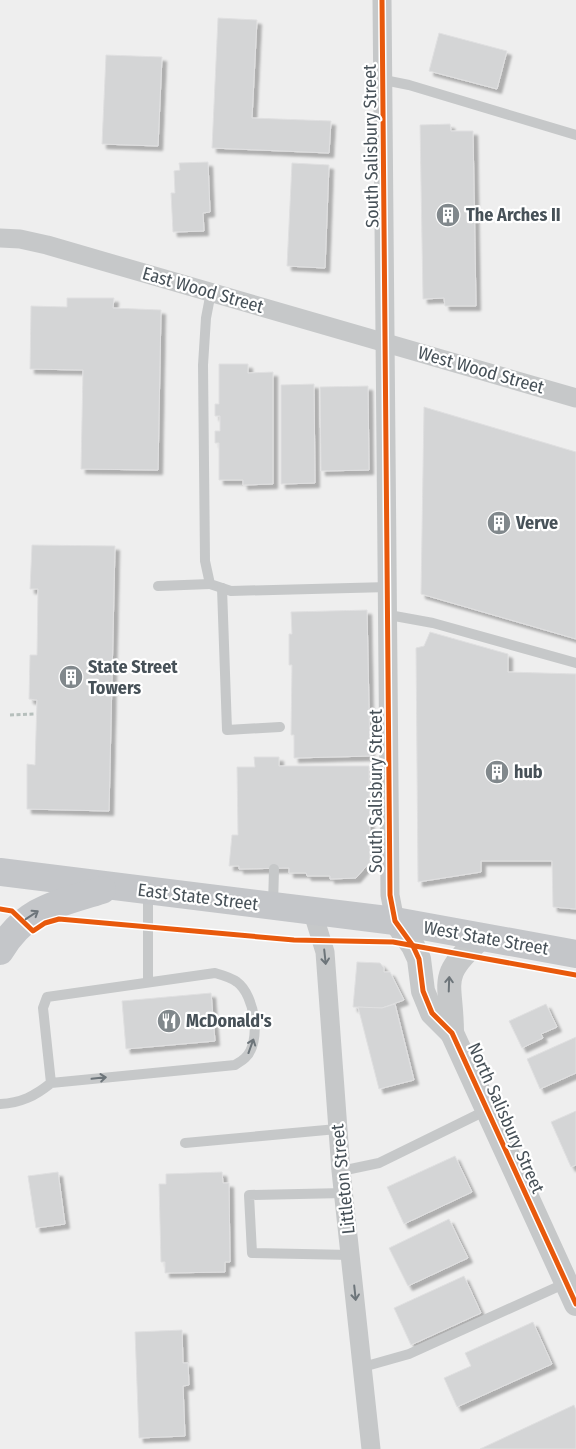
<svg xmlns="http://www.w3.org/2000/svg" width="576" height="1449" font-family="'Fira Sans Condensed',sans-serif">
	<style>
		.building { fill: #d4d5d6; stroke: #e0e0e1; filter: url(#shadow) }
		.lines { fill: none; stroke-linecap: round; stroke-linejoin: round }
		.path { stroke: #b6bfbc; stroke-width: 3; stroke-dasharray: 4 2.5; stroke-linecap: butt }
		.service { stroke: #c6c8c9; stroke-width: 10 }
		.minor { stroke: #c6c8c9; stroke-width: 19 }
		.tertiary { stroke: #c6c8c9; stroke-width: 24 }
		.primary { stroke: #c4c6c9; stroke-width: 28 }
		.cycleway-casing { stroke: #fff; stroke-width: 8 }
		.cycleway { stroke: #e8590c; stroke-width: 5 }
		.oneway { stroke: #6c747a }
		.oneway2 { stroke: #6d757a }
		.labels { text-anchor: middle; stroke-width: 4.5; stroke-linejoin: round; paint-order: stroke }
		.street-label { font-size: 18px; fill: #475158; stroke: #fff }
		.poi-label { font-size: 18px; font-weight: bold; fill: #475158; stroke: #fff; text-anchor: start }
	</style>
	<defs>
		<filter id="shadow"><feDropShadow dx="4.5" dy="4.5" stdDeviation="1" flood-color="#0004"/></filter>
	</defs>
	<rect width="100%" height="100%" fill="#eee"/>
	<!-- building -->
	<g class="building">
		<path d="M218,18L257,20L252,118L331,121L329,153L212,148Z"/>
		<path d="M439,33L507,51L497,89L429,71Z"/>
		<path d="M106,55L162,57L158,146L102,144Z"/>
		<path d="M450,124L451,131H473L476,306H445L444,298L423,299L420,125Z"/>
		<path d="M208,162L210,212L203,213L204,231L173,232L171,193H175L174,171L180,170L179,163Z"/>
		<path d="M292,163L329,165L325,268L287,266Z"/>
		<path d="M67,298H114L113,308L161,310L158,470L81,469L83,370L30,369L31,306L67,307Z"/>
		<path d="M219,364H248V373L273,372V484L243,485V480H219V443H215V431H220V416H215V404H219Z"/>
		<path d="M314,384L315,483L281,484V385Z"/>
		<path d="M368,386L369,470L321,471L320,387Z"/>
		<path d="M424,407L576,452V639L421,594Z"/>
		<path d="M32,545L115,546L109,811L27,809V764L35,765L37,700L29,699L30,655H37L38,589H30Z"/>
		<path d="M367,610L370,756L294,758V735H291L292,665H289V634H292L291,612Z"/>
		<path d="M430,632L508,654V672L576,674V909L553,907L552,861H481V872L418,882L416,648L424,646Z"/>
		<path d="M254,757H279V766H369L370,862L356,878L330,879V876H307L306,873H289V868L239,869V866H229L232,835H238L237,767H255Z"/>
		<path d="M357,962L380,963L384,968V972H390L404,1000L382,1008L353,1007Z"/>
		<path d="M211,993L215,1041L126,1049L122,1001Z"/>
		<path d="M395,1004L414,1080L379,1089L358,1007L382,1008Z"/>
		<path d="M546,1004L557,1027L541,1034L543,1038L522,1048L509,1021Z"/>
		<path d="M576,1037V1073L540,1089L527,1059Z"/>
		<path d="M576,1111V1165L571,1167L551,1122Z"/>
		<path d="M455,1156L472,1192L404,1224L387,1187Z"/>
		<path d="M58,1172L65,1224L36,1228L28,1176Z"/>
		<path d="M222,1172L223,1183H229L230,1262H225V1272L165,1273V1262H161L159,1184H166V1174Z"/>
		<path d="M449,1219L468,1258L408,1286L389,1248Z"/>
		<path d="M464,1276L481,1313L411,1345L394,1308Z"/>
		<path d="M533,1322L552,1364L457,1407L444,1378L471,1366L465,1353Z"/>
		<path d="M182,1330L183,1363H188L189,1385L183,1386L185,1436L139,1438L135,1332Z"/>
		<path d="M574,1405L576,1410V1449H480Z"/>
	</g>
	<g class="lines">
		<!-- path -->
		<path class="path" d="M10,715L36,714"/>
		<!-- service -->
		<g class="service">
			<path d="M384,80L409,85L576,135"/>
			<path d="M211,292L206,318L203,365L205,561L210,584L231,591L389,587"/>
			<path d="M158,586L210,584"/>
			<path d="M222,588L227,730L280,727"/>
			<path d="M389,615L433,623L576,663"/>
			<path d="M273,905L274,869"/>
			<path d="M148,982V891"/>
			<path d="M0,1104C21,1103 35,1096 51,1083L235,1065C238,1063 242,1061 245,1058C262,1043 255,995 237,982C232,978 222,975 215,973L47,997L43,1008L51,1083"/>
			<path d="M185,1143L337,1129"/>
			<path d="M341,1171L379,1163L487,1110"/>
			<path d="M344,1193L249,1195L252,1253L351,1255"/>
			<path d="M363,1367L409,1354L566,1283"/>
		</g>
		<!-- minor -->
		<g class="minor">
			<path d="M382,0L390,895L395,921"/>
			<path d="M0,238L20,239L47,245L576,398"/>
			<path d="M312,910L325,952L341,1171L371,1449"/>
		</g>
		<!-- tertiary -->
		<g class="tertiary">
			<path d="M395,921L413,946L419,959L423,991L432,1013L452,1033L576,1304"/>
			<path d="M452,1033C452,980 436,978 481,938"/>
		</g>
		<!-- primary -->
		<g class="primary">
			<path d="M0,872L395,921L576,954"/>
			<path d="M0,951C25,908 58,904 102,890"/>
		</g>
		<!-- cycleway casing -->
		<g class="cycleway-casing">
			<g id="cycleway">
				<path d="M382,0L390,895L395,921L413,946L419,959L423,991L432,1013L452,1033L576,1304"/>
				<path d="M0,909L12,911L33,931L45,923L59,919L294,940L393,942L576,975"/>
			</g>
		</g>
		<!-- cycleway -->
		<use href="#cycleway" class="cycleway"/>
	</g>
	<!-- one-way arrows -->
	<defs><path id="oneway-shaft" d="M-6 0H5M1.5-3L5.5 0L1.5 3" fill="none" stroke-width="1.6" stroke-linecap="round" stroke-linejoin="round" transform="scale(1.25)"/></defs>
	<use class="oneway" href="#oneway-shaft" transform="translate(32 915) rotate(-33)"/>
	<g class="oneway2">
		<use href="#oneway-shaft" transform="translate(325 957) rotate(84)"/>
		<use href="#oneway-shaft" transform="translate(449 984) rotate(-88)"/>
		<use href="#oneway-shaft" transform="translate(251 1046) rotate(-70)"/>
		<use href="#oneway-shaft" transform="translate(99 1078) rotate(-6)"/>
		<use href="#oneway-shaft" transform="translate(355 1293) rotate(84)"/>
	</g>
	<!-- icons -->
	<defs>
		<g id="building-disc" transform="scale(1.25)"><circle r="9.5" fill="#81888c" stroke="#fff"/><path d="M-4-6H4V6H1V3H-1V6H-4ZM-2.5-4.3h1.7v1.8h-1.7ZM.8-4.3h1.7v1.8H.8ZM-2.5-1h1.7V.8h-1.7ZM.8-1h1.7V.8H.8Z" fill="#fff"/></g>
		<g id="restaurant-disc" transform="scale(1.25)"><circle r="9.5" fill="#81888c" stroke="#fff"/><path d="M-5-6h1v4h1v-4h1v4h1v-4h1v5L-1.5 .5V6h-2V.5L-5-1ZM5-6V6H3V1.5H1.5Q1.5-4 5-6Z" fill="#fff"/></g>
	</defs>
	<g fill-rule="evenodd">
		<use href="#building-disc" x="448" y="215"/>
		<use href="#building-disc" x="499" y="523"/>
		<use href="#building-disc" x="71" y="677"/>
		<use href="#building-disc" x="497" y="772"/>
		<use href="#restaurant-disc" x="169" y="1021"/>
	</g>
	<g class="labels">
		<!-- street labels -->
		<g class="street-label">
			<text transform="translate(371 146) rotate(-91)" y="6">South Salisbury Street</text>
			<text transform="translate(203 290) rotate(16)" y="6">East Wood Street</text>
			<text transform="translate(481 370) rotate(16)" y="6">West Wood Street</text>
			<text transform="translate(376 791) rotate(-90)" y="6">South Salisbury Street</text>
			<text transform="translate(198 897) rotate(7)" y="6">East State Street</text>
			<text transform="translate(486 938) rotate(10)" y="6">West State Street</text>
			<text transform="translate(506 1118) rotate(66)" y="6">North Salisbury Street</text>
			<text transform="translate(343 1179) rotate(-96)" y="6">Littleton Street</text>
		</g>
		<!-- poi labels -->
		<g class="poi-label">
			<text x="466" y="221">The Arches II</text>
			<text x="516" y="529">Verve</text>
			<text x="88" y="673">State Street<tspan x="88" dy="21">Towers</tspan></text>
			<text x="514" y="778">hub</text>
			<text x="186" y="1027">McDonald's</text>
		</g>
	</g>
</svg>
